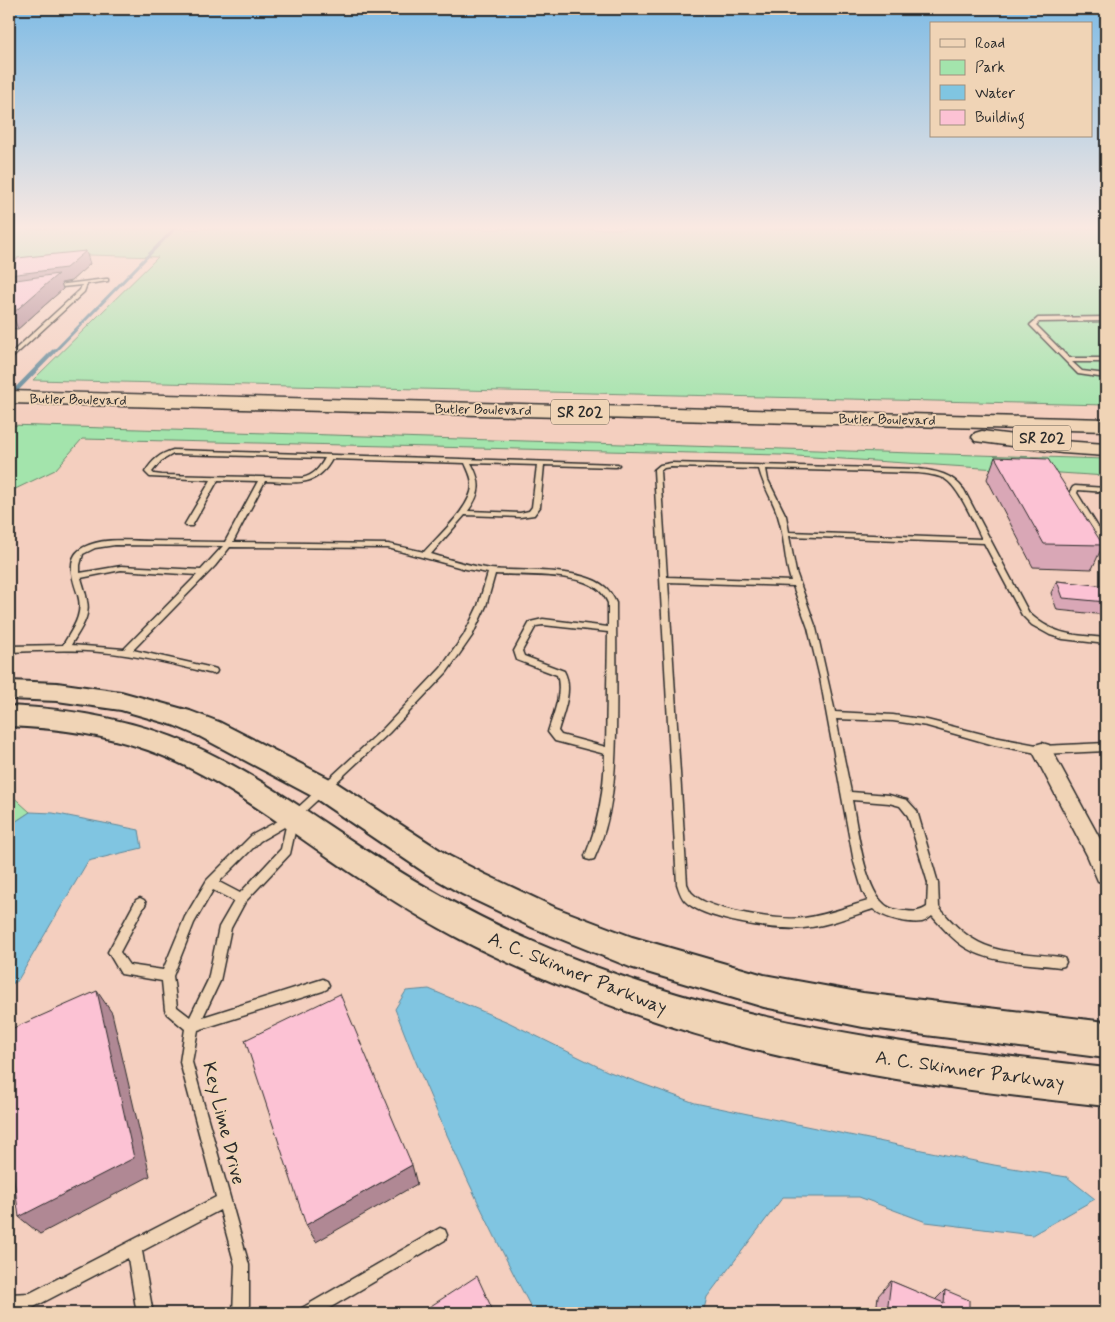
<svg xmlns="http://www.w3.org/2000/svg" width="1115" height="1322" font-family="Mynerve,sans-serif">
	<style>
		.green { fill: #a3e4ac; stroke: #67886c }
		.water { fill: #80c5e1; stroke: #5e8798 }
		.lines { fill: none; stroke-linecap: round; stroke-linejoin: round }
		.stream-far1 { stroke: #5e8798; stroke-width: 3 }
		.stream { stroke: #5e8798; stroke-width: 4.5 }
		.lane-casing { stroke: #2b2b2b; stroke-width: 3 }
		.street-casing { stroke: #2b2b2b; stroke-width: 3 }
		.secondary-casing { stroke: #2b2b2b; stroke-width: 4 }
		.highway-casing { stroke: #2b2b2b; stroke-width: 3 }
		.lane { fill: #f0d4b6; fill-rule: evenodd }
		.street { fill: #f0d4b6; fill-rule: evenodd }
		.secondary { fill: #f0d4b6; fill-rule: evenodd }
		.highway { fill: #f0d4b6; fill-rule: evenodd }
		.wall { fill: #d9a7b6; stroke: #2b2b2b }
		.shaded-wall { fill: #b08894; stroke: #2b2b2b }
		.building { fill: #fcc2d4; stroke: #2b2b2b }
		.labels { text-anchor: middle; stroke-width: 4; stroke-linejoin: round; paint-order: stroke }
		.far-street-label { font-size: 14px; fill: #2b2b2b; stroke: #f0d4b6 }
		.shield { fill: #f0d4b6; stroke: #665e55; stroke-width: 1 }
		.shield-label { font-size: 15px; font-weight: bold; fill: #2b2b2b }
		.near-street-label { font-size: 19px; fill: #2b2b2b; stroke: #f0d4b6 }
	</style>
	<rect width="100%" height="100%" fill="#f4cfbf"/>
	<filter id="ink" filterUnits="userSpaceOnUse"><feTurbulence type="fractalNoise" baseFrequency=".02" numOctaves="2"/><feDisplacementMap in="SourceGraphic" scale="10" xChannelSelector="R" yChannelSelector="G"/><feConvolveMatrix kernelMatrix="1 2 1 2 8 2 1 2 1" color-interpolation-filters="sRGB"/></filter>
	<g filter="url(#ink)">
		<!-- green -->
		<g class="green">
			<path d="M9,229H1106V405L33,380L158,257L90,255L24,265L9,264Z"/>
			<path d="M9,425L1106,459V476L781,455L82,439L55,470L9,492Z"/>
			<path d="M9,793L30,812L9,826Z"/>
		</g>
		<!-- water -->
		<g class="water">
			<path d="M30,812L53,813L139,830L142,848L88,861L18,980L9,986V826Z"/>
			<path d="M429,989L508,1022L607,1071L695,1103L994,1165L1067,1177L1095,1199L1032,1235L926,1222L859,1197H783L707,1297L703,1313H534C482,1215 435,1114 395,1009L406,991Z"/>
		</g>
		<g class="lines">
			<!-- stream-far1 -->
			<path class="stream-far1" d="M52,354L174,229"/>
			<!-- stream -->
			<path class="stream" d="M9,397L53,352"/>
			<!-- lane casing -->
			<g class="lane-casing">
				<g id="lane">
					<path d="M106,279H108V281L87,284L84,292L11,359L9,360V355L80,290L82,285L52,288L50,287V286Z"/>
					<path d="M1106,317V321L1039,322L1036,325L1069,358H1106V362H1072L1082,371L1106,374V378L1078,374L1030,325L1038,318Z"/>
					<path d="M173,450L618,464L619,465L616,467L544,465L540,507L534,515L520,517L465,515L431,554C451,560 471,566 491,569C522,572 582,567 605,587C610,591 613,597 616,603C616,646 617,689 616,733C615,776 613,819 594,859L590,860L586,859L585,856C599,823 604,790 605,754L555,741L548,732C553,715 563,693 557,675L517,660L514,651L530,622L543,619L608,627V603C606,598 603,594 599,590C578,572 523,576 495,574L486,606L472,636L447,672L389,733L298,818L290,854L245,902L231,928L220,981L203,1017L323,979L327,981L329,985L327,989L323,991L198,1030L192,1062L249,1265V1313H233L235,1265L220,1210L142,1251L152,1308L150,1313H134L136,1308L128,1258L36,1306L31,1309L9,1310V1294L30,1293L216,1197L180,1062L185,1029L167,1014L165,1010L162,981L121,974L108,952L136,900L140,898L144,900L146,903L120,952L129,965L163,970L185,917L207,880L252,835L291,814L383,729L441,668L464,635L478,606L488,573L466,569L388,548L230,547L215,566L133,650L213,668L216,669L217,671L216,673L213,674C176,665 139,655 100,652C70,649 39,651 9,652V646L63,645C72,629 84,615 78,595C75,586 71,576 72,566C72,558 76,551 84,547C104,537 131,541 152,541C177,541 201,542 225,542L258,481L218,480L192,526H186L185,524L211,480L150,477L145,472C152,461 159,454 173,450ZM173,454L325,458C319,469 314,475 302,478L162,475L154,474L152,472L161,461ZM332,459L465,463C468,470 472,477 472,485C472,507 438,536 424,552L388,544L233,542L265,481C294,482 316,489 332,459ZM471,463L537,465L532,507L529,511L520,513L468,511C481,493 482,483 471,463ZM115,545L223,546L201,570L121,566L80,573V565L83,554L95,548ZM121,570L197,575L124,649L71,645C79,631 91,617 87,601C86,593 83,585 81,578ZM543,625L608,632L606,747L561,735L558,731C563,713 574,689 564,671L524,656L522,651L536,626ZM286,826L281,849L240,893L219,882L260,841ZM213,890L234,901L219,927L208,980L190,1017L177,1007L173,976L194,923Z"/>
					<path d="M671,463L918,469C937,471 952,474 964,490L1029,613C1054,636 1075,635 1106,638V644L1063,639L1050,635L1032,625L1022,615L984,543L789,536L796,572L816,628L835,712L893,715L927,720L994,737L1042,746L1106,743V751L1042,754L994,745L927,726L893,721L836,719L851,792L889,795L903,799L907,800L917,811L938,883L939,907L941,910C951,921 961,932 973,939C997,955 1032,953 1060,957L1064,958L1066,962L1064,966L1060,967C1029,963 993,964 966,948C953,940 942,927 932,916C929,918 926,921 922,922C908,924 883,918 873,909C851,916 827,926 803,928C777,931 703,920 685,901C681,897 679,890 677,884L654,470L660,465ZM671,467L759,469C763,486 773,500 778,516C785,537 784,560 791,581L667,577L660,471L664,468ZM766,469L918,473C927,474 937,475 945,479C959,487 974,523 982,539L789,532L786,516L768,480ZM668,582L793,586L808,628L820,678L854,862L863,892L868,901C847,907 826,915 804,918C781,921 709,911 693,894C690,892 689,888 687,884ZM852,800L889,803L900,806L908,816L928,883L927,907C919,912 915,912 906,911C899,911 889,909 884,904C864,887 857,826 852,800Z"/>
					<path d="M1075,486L1106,488V492L1078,490L1077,493L1106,540V548L1102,546L1069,493L1073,487Z"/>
					<path d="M440,1228L445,1230L447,1235L445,1240L321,1313H299L302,1308Z"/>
				</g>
			</g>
			<!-- street casing -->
			<g class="street-casing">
				<path id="street" d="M1042,743L1049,745L1106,850V883L1098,881L1087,855L1032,750L1035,745Z"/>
			</g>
			<!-- secondary casing -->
			<g class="secondary-casing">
				<g id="secondary">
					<path d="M9,681L57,683L121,692L190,711L219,722L332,780L449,856L484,874L556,908L632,937L764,975L863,993L1106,1022V1058L863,1027L764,1007L630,967L534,928L462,894L427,874L312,796L199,736L173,725L121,710L57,701L9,699Z"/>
					<path d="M9,706C72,709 135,720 192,745C259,775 317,819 378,858C428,890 479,918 534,942C720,1024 907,1045 1106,1068V1106C993,1094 878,1080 767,1053C673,1031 581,997 494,956C436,929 383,895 331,859C273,819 215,774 148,750C103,734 56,728 9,726Z"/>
				</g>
			</g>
			<!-- highway casing -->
			<g class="highway-casing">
				<g id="highway">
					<path d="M9,391L1106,419V431L9,403Z"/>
					<path d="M982,431L1062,441L1106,444V456L1062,453L975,441L972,437L975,433Z"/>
				</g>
			</g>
			<!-- lane -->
			<use href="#lane" class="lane"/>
			<!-- street -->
			<use href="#street" class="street"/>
			<!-- secondary -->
			<use href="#secondary" class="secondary"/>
			<!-- highway -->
			<use href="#highway" class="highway"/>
		</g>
		<!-- wall -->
		<g class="wall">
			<path d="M9,260L90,264L71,281L61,283L63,289L18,329L9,328Z"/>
			<path d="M995,457L1103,545L1092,569L1033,567L987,479Z"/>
			<path d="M1057,581L1106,586V615L1057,610L1051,593Z"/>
			<path d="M891,1281L935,1300L945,1290L969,1313H876L878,1296Z"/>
		</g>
		<!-- shaded-wall -->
		<g class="shaded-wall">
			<path d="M86,251L90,264L71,281L61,283L63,289L18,329L12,314L9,289V275Z"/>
			<path d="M97,991L112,1013L150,1176L40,1234L19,1217Z"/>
			<path d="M412,1165L417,1184L316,1242L306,1225Z"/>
		</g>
		<!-- building -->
		<g class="building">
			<path d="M86,251L66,268L9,275V260H17V258Z"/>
			<path d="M58,274L12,314H9V286L16,280Z"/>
			<path d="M995,457L1048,459L1103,545L1044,544Z"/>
			<path d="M1057,581L1106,586V602L1063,598Z"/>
			<path d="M97,991L134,1158L19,1217L9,1144V1030Z"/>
			<path d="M340,994L412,1165L306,1225L245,1040Z"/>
			<path d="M477,1276L494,1313H420Z"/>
			<path d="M891,1281L944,1303L945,1290L969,1300V1313H887Z"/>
		</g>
	</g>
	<!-- sky -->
	<linearGradient id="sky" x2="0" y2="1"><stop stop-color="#7ebbe5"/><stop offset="0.55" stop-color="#fae9e2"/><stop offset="1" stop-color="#fae9e2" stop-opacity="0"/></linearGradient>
	<rect width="1115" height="414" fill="url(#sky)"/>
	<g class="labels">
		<!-- far-street labels -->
		<g class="far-street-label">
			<text transform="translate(78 399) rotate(1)" y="5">Butler Boulevard</text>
			<text transform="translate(483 409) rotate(1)" y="5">Butler Boulevard</text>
			<text transform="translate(887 419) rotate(1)" y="5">Butler Boulevard</text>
		</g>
		<!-- shield labels -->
		<g class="shield">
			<rect x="551" y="399.5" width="58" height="25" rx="4"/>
			<rect x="1013" y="425.5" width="58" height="25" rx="4"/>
		</g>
		<g class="shield-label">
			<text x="580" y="417">SR 202</text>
			<text x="1042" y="443">SR 202</text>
		</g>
		<!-- near-street labels -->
		<g class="near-street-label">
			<text transform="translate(578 972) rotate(22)" y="7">A. C. Skinner Parkway</text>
			<text transform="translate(970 1069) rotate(8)" y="7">A. C. Skinner Parkway</text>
			<text transform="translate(225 1123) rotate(76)" y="7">Key Lime Drive</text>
		</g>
	</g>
	<!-- margin -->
	<rect width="1115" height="1322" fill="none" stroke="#f0d4b6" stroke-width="30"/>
	<rect x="15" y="15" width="1085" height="1292" fill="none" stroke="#2b2b2b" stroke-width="2" filter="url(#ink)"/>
	<!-- legend -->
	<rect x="930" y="22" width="162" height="115" fill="#f0d4b6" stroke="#a1907e"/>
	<rect x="940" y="39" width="25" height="8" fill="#f0d4b6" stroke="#a1907e"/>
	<text x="975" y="48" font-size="15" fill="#2b2b2b">Road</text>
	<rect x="940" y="60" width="25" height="15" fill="#a3e4ac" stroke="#a1907e"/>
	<text x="975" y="72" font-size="15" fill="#2b2b2b">Park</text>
	<rect x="940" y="85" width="25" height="15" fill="#80c5e1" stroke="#a1907e"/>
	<text x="975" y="98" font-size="15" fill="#2b2b2b">Water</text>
	<rect x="940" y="110" width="25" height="15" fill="#fcc2d4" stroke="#a1907e"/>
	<text x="975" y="122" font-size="15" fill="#2b2b2b">Building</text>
</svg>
